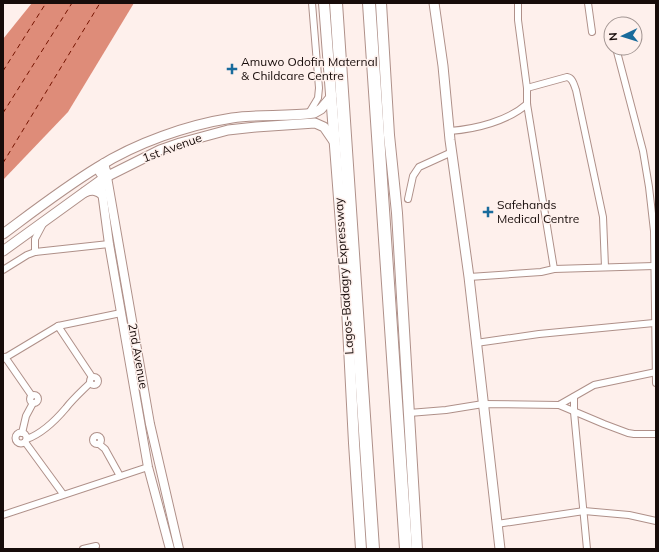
<svg xmlns="http://www.w3.org/2000/svg" width="659" height="552" font-family="Mulish,sans-serif">
	<style>
		.water { fill: #de8c79 }
		.lines { fill: none; stroke-linecap: round; stroke-linejoin: round }
		.ferry { stroke: #741300; stroke-width: 1; stroke-dasharray: 5 4; stroke-linecap: butt }
		.minor-casing { stroke: #af9089; stroke-width: 8 }
		.tertiary-casing { stroke: #af9089; stroke-width: 10 }
		.secondary-casing { stroke: #af9089; stroke-width: 11 }
		.primary-casing { stroke: #af9089; stroke-width: 12 }
		.motorway-casing { stroke: #af9089; stroke-width: 14 }
		.minor { stroke: #fff; stroke-width: 6 }
		.tertiary { stroke: #fff; stroke-width: 8 }
		.secondary { stroke: #fff; stroke-width: 9 }
		.primary { stroke: #fff; stroke-width: 10 }
		.motorway { stroke: #fff; stroke-width: 12 }
		.poi-dot { fill: #196b9c; stroke: #fef0ec; stroke-width: 1.5 }
		.labels { text-anchor: middle; stroke-width: 3; stroke-linejoin: round; paint-order: stroke }
		.poi-label { font-size: 12px; fill: #170c0a; stroke: #fef0ec; text-anchor: start }
		.street-label { font-size: 12px; fill: #170c0a; stroke: #fef0ec }
	</style>
	<rect width="100%" height="100%" fill="#fef0ec"/>
	<!-- water -->
	<path class="water" d="M32,3H134L68,112L3,180V39Z"/>
	<g class="lines">
		<!-- ferry -->
		<g class="ferry">
			<path d="M3,71L46,3"/>
			<path d="M3,113L72,3"/>
			<path d="M3,163L100,3"/>
		</g>
		<!-- minor casing -->
		<g class="minor-casing">
			<g id="minor">
				<path d="M518,3V20L527,88"/>
				<path d="M588,3L592,32"/>
				<path d="M616,48L643,151L649,187L654,231L656,383"/>
				<path d="M309,113L318,98L319,88L312,3"/>
				<path d="M450,131C476,129 508,121 527,104"/>
				<path d="M408,199L413,176L419,167L452,152"/>
				<path d="M35,252V239L44,222"/>
				<path d="M554,269L527,104V88L567,77C573,78 574,85 576,90L603,217L605,267"/>
				<path d="M3,270L27,255L35,252L109,244"/>
				<path d="M469,277L541,272L554,269L654,266"/>
				<path d="M58,326L92,377"/>
				<path d="M476,343L539,334L654,323"/>
				<path d="M5,357L32,396"/>
				<path d="M3,359L58,326L121,313"/>
				<circle cx="94" cy="381" r="4"/>
				<circle cx="34" cy="399" r="4"/>
				<path d="M574,397V412L587,549"/>
				<path d="M559,405L604,424L628,433L634,434H656"/>
				<path d="M409,413L446,410L483,404L559,405L594,385L656,372"/>
				<circle cx="21" cy="438" r="5.5"/>
				<path d="M22,433L26,416L33,403"/>
				<circle cx="97" cy="440" r="4"/>
				<path d="M27,439C43,433 55,421 66,408C73,399 82,391 90,383"/>
				<path d="M25,442L63,494"/>
				<path d="M99,444L105,449L120,476"/>
				<path d="M3,515L148,467"/>
				<path d="M497,524L584,511L629,515L656,521"/>
				<path d="M83,549L96,546"/>
			</g>
		</g>
		<!-- tertiary casing -->
		<g class="tertiary-casing">
			<g id="tertiary">
				<path d="M104,163L106,171L110,175L107,177L150,424L179,549"/>
				<path d="M98,167L100,173L104,178L101,184L109,244L148,467L170,549"/>
			</g>
		</g>
		<!-- secondary casing -->
		<g class="secondary-casing">
			<g id="secondary">
				<path d="M434,3L443,66L450,140L469,277L500,549"/>
				<path d="M85,192C93,189 97,190 103,195"/>
				<path d="M3,234C34,211 65,187 98,167C136,143 187,125 232,118C259,114 287,117 314,113L321,109L332,96"/>
				<path d="M3,251L104,178L160,150L180,143L228,130L256,127L315,123L324,127L335,143"/>
			</g>
		</g>
		<!-- primary casing -->
		<g class="primary-casing">
			<g id="primary">
				<path d="M324,3L346,289L354,443L361,549"/>
				<path d="M381,3L389,135L397,213L417,549"/>
			</g>
		</g>
		<!-- motorway casing -->
		<g class="motorway-casing">
			<g id="motorway">
				<path d="M336,3L373,549"/>
				<path d="M369,3L406,549"/>
			</g>
		</g>
		<!-- minor -->
		<use href="#minor" class="minor"/>
		<!-- tertiary -->
		<use href="#tertiary" class="tertiary"/>
		<!-- secondary -->
		<use href="#secondary" class="secondary"/>
		<!-- primary -->
		<use href="#primary" class="primary"/>
		<!-- motorway -->
		<use href="#motorway" class="motorway"/>
	</g>
	<!-- markers -->
	<g class="poi-dot">
		<path d="M230 63h4v4h4v4h-4v4h-4v-4h-4v-4h4z"/>
		<path d="M486 206h4v4h4v4h-4v4h-4v-4h-4v-4h4z"/>
	</g>
	<g class="labels">
		<!-- poi labels -->
		<g class="poi-label">
			<text x="241" y="66">Amuwo Odofin Maternal<tspan x="241" dy="14">&amp; Childcare Centre</tspan></text>
			<text x="497" y="209">Safehands<tspan x="497" dy="14">Medical Centre</tspan></text>
		</g>
		<!-- street labels -->
		<g class="street-label">
			<text transform="translate(172 148) rotate(-20)" y="4">1st Avenue</text>
			<text transform="translate(344 276) rotate(-94)" y="4">Lagos-Badagry Expressway</text>
			<text transform="translate(138 356) rotate(80)" y="4">2nd Avenue</text>
		</g>
	</g>
	<!-- border -->
	<rect width="659" height="552" fill="none" stroke="#170c0a" stroke-width="8"/>
	<!-- north arrow -->
	<g transform="translate(623 36) rotate(266)"><circle r="19" fill="#fef0ec" stroke="#a29592"/>
	<path d="M0-3L7 15L0 10L-7 15Z" fill="#196b9c"/>
	<text y="-6" font-size="11" font-weight="bold" text-anchor="middle" fill="#170c0a">N</text>
	</g>
</svg>
